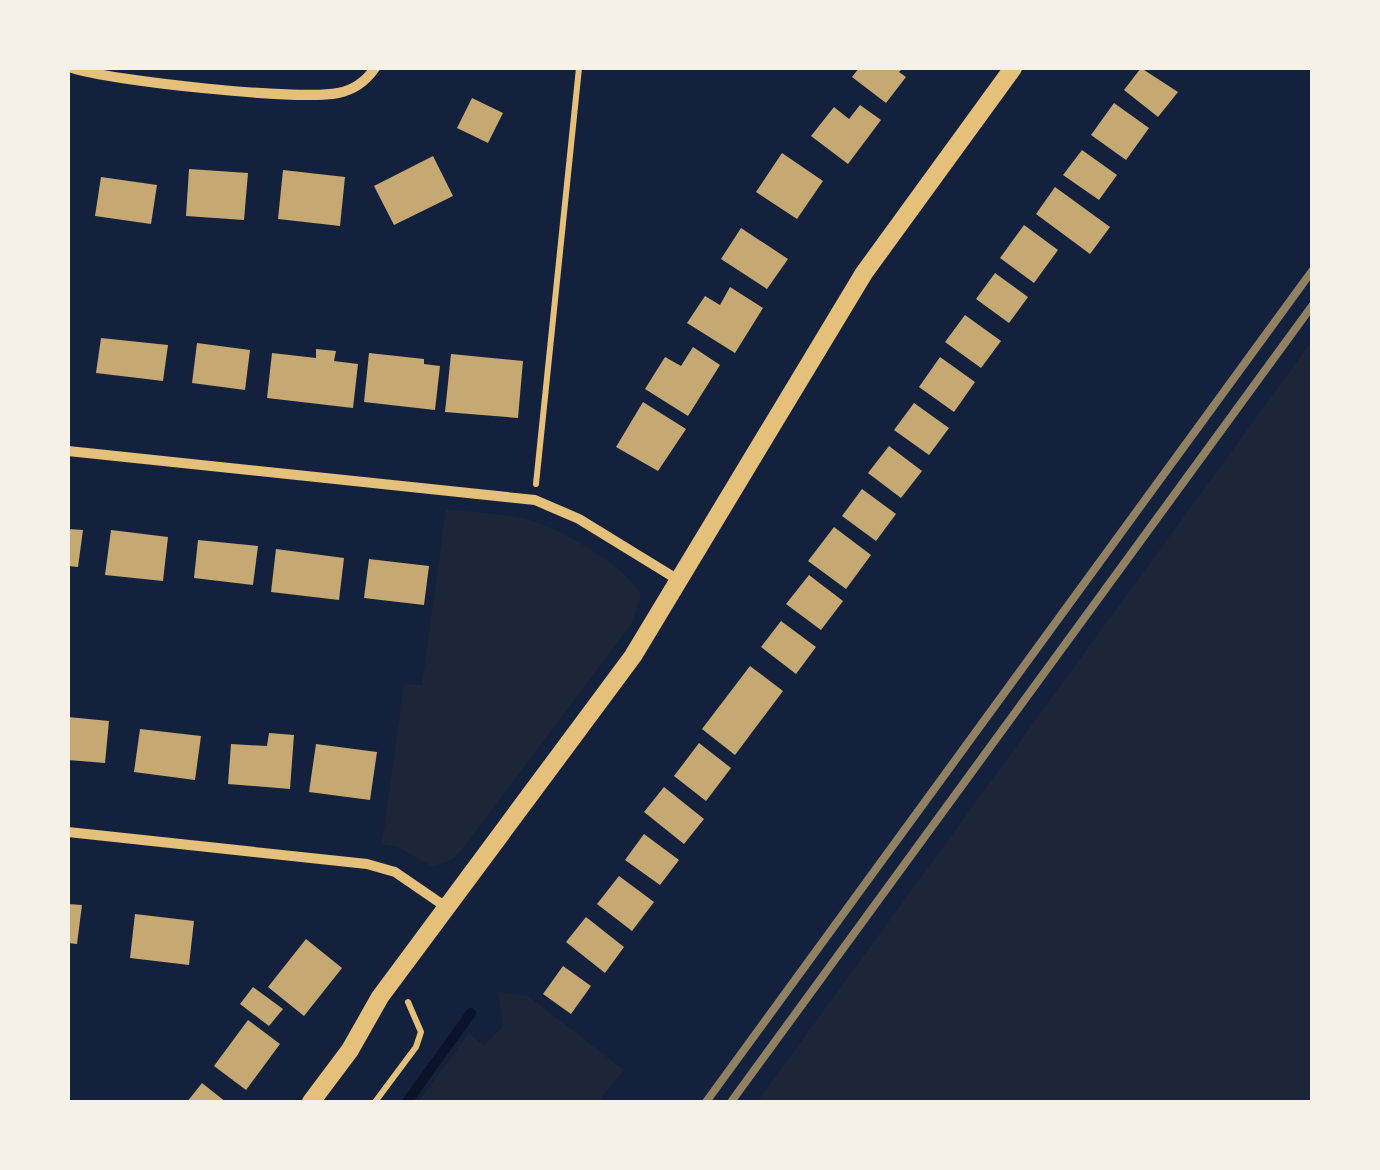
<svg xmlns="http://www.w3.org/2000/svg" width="1380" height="1170" font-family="Arial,sans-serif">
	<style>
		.green { fill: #1d2539 }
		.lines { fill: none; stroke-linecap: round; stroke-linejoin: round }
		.stream { stroke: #0b132b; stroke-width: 10 }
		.building { fill: #c6a872 }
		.path { stroke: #e5c07b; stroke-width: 6 }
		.minor { stroke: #e5c07b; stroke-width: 10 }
		.tertiary { stroke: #e5c07b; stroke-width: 18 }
		.rail { stroke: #918062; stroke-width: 8 }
	</style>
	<rect width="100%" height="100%" fill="#14213d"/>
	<!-- green -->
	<g class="green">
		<path d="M1312,341V1102H757Z"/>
		<path d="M446,509C475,513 506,513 533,521C559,528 636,572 641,597L631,624L463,848L453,859L433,867L398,847L382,844L404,684L422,685Z"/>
		<path d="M498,992L528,996L624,1070L601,1097L605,1102H418L469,1033L484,1046L503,1026Z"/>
	</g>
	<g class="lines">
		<!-- stream -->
		<path class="stream" d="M407,1102L471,1013"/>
	</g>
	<!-- building -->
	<g class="building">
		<path d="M859,68H903L899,72L906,77L886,103L852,77Z"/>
		<path d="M1141,68L1178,92L1158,117L1124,90Z"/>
		<path d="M472,98L503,113L488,143L457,128Z"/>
		<path d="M1114,103L1149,128L1126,160L1091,135Z"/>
		<path d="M860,105L881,120L848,164L811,136L834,107L849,119Z"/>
		<path d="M1082,150L1117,175L1099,200L1063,175Z"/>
		<path d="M782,153L823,181L797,219L756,192Z"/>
		<path d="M433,156L453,196L394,225L374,186Z"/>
		<path d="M189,169L248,173L244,220L186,216Z"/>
		<path d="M283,170L345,177L340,226L278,219Z"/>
		<path d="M101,177L157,185L151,224L95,216Z"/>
		<path d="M1055,187L1110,227L1090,254L1036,214Z"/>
		<path d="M1024,225L1058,250L1034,283L1000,258Z"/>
		<path d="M741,228L788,259L767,289L721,259Z"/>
		<path d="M995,273L1028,297L1009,323L976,299Z"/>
		<path d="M730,287L763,308L735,353L687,323L705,296L720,305Z"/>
		<path d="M965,315L1001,341L981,368L945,342Z"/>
		<path d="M101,338L168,345L163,381L96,373Z"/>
		<path d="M197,343L250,350L245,390L192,383Z"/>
		<path d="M693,347L720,365L688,416L645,389L665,357L681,366Z"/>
		<path d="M316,349L336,351L334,361L358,364L353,408L267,398L272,353L316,358Z"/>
		<path d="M369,353L424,359V364L440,366L435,410L364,402Z"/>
		<path d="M451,354L523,361L518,418L445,412Z"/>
		<path d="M940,357L975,382L954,412L919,387Z"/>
		<path d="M643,402L686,429L658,471L616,447Z"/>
		<path d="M914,403L949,428L929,455L894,430Z"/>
		<path d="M889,446L922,471L901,498L868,473Z"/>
		<path d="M862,489L896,514L876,541L842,516Z"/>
		<path d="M834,527L871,555L846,589L808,561Z"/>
		<path d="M68,529L83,530L78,567L68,566Z"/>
		<path d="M111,530L168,537L163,581L105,575Z"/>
		<path d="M198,540L258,546L253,585L194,578Z"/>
		<path d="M276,549L344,558L339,600L271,592Z"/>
		<path d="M369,559L429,566L424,605L364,598Z"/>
		<path d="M809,575L843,601L821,630L786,604Z"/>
		<path d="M781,621L816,647L796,674L761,647Z"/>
		<path d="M750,666L783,691L735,755L702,729Z"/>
		<path d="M68,717L109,721L105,763L68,760Z"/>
		<path d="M140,729L201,736L195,780L134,772Z"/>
		<path d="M269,733L294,735L290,789L228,784L231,744L267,746Z"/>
		<path d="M699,743L731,768L706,801L674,776Z"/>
		<path d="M316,744L377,752L370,800L309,792Z"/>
		<path d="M664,787L704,819L684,844L644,812Z"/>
		<path d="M644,834L679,860L660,885L625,860Z"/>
		<path d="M619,876L654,902L632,931L597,904Z"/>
		<path d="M68,904L82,905L77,944L68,943Z"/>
		<path d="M135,914L194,921L189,965L130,958Z"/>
		<path d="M586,917L624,947L605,973L566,942Z"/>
		<path d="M306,939L342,968L304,1016L268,987Z"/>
		<path d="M563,966L591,986L571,1014L543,994Z"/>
		<path d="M253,987L283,1009L269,1026L240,1004Z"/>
		<path d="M248,1020L280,1044L246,1090L214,1066Z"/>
		<path d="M202,1083L226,1102H187Z"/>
	</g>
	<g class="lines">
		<!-- path -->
		<g class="path">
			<path d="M536,484L579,68"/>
			<path d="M375,1102L416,1047L421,1032L408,1002"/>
		</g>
		<!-- minor -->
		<g class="minor">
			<path d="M72,68C111,81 300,101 338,93C354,90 366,81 375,68"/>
			<path d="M68,451L535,500L579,519L680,581"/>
			<path d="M68,832L367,864L395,872L446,907"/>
		</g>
		<!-- tertiary -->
		<path class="tertiary" d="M311,1102L350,1050L380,997L633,656L864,273L1013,68"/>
		<!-- rail -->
		<g class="rail">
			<path d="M706,1102L1312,271"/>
			<path d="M731,1102L1312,306"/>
		</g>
	</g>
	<!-- border -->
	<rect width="1380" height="1170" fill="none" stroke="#f6f1e7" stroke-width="140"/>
</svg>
